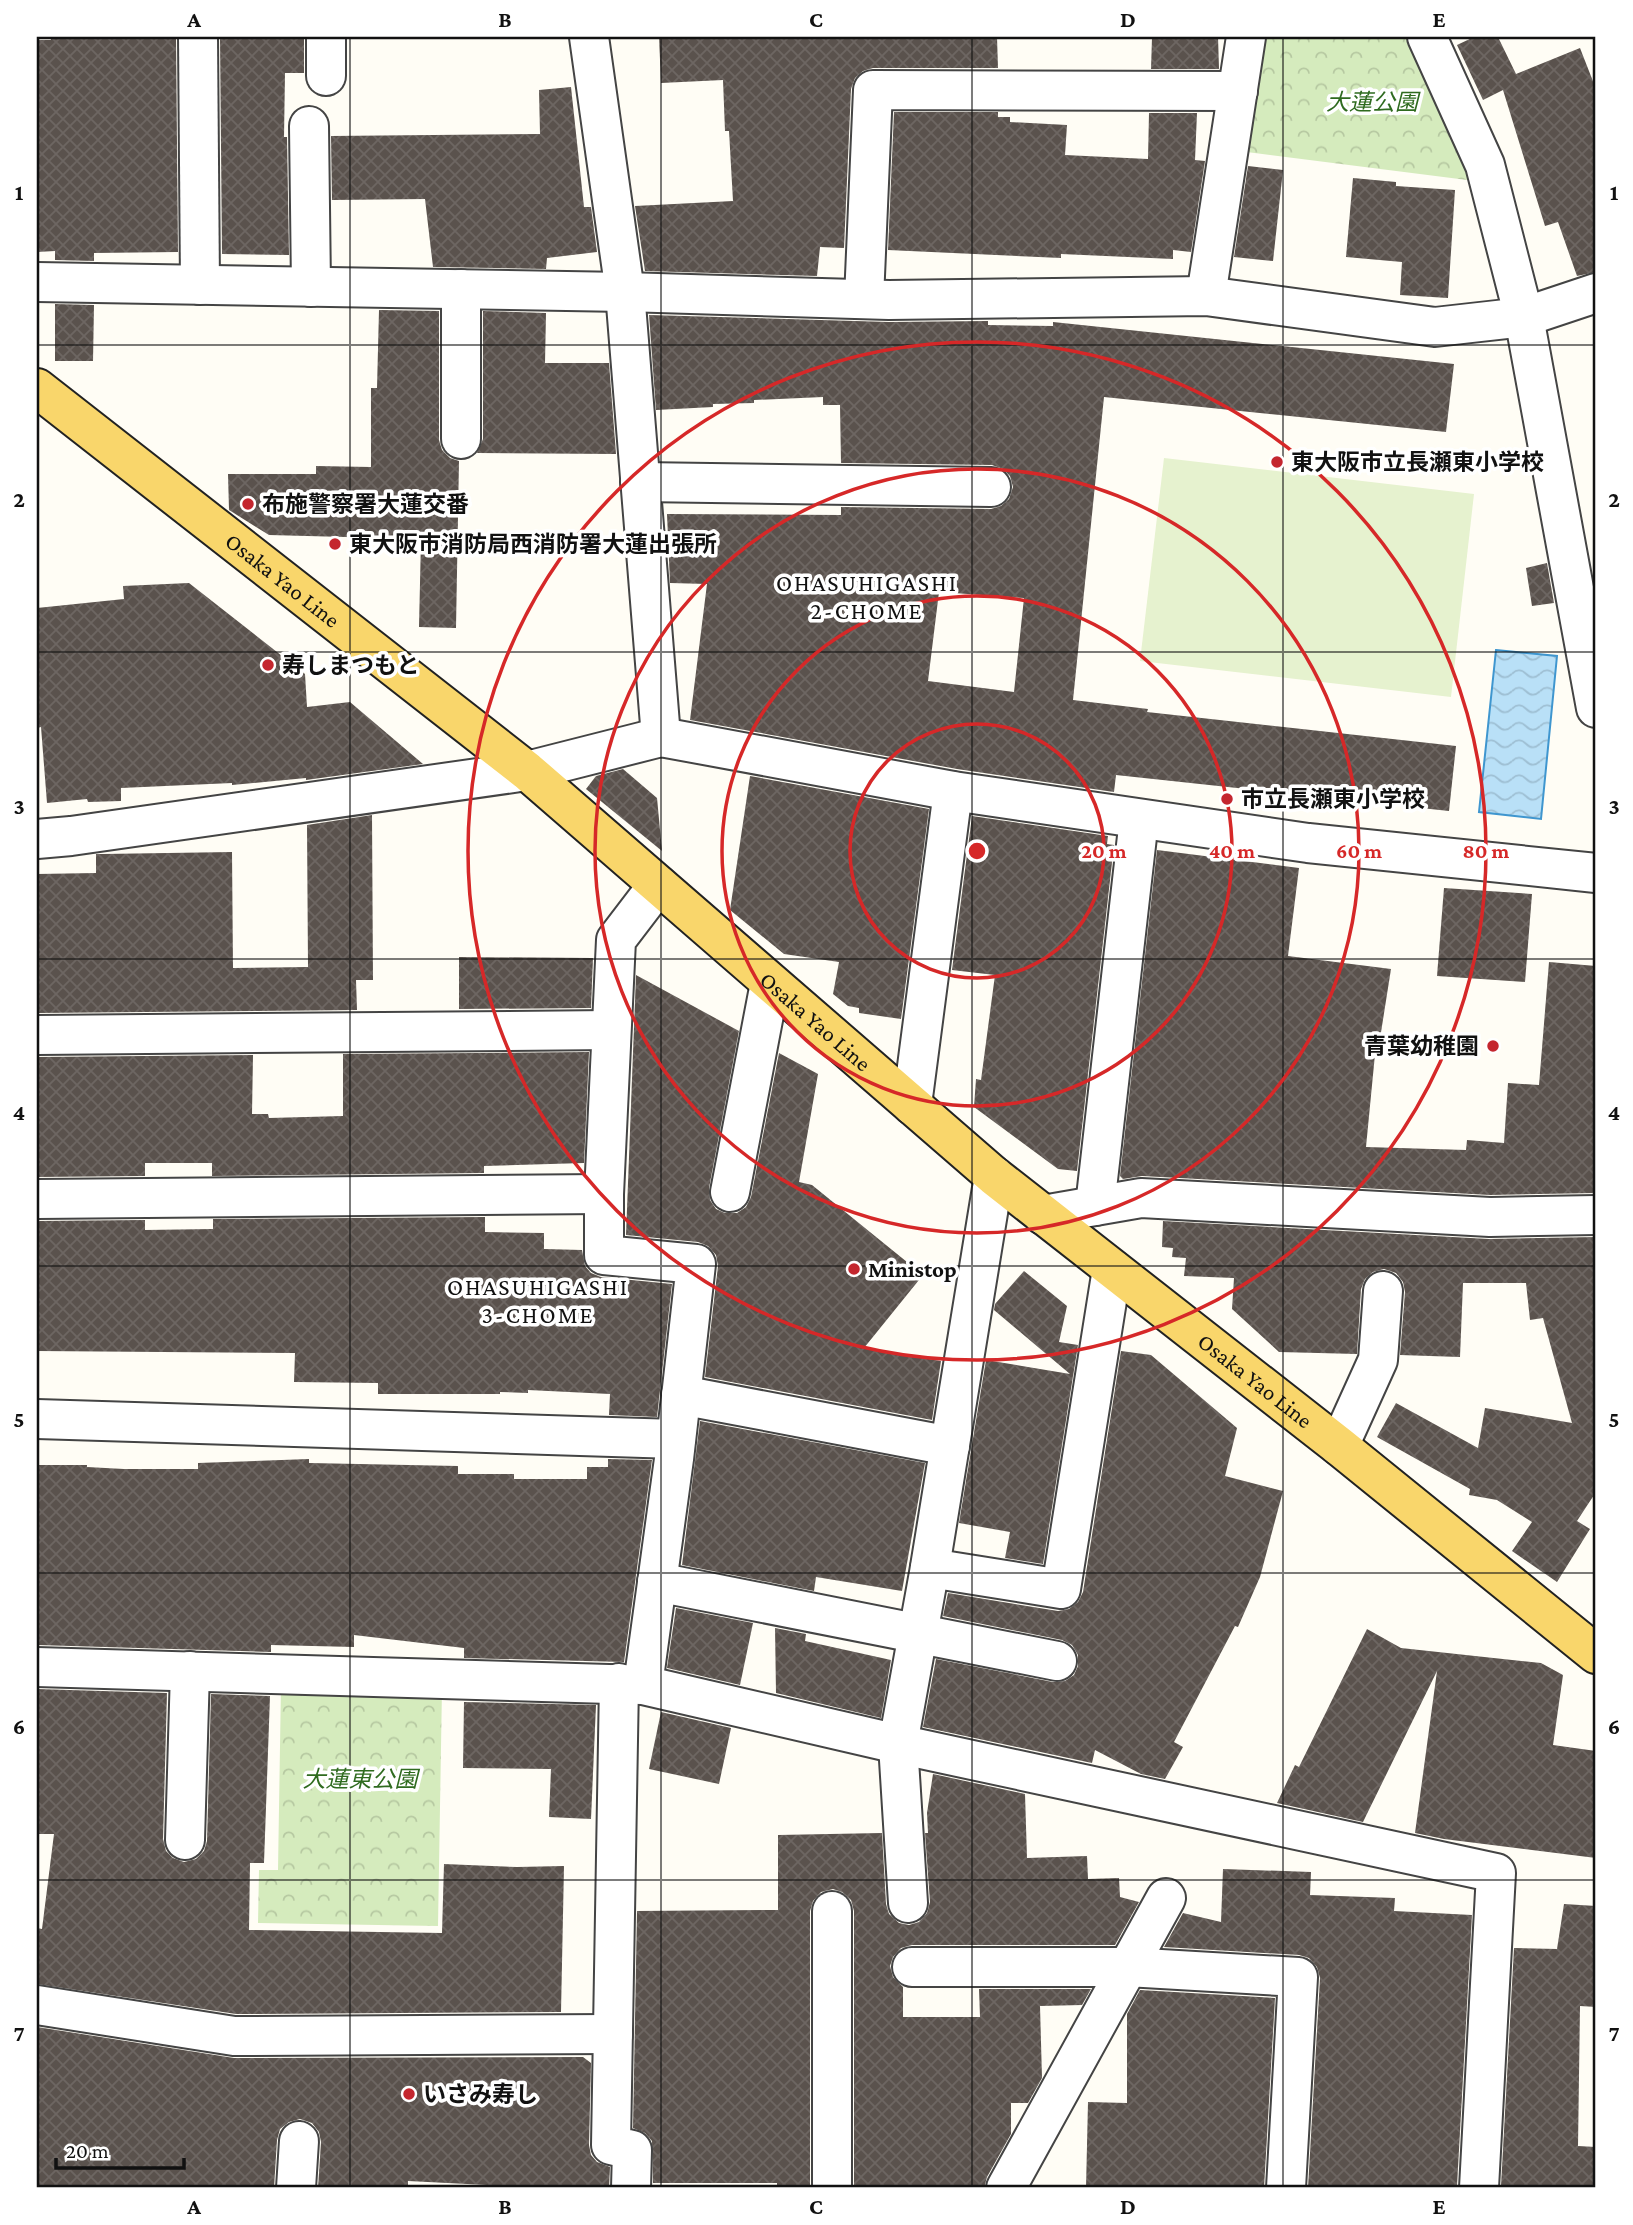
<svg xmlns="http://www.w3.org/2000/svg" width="1633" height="2225" font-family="'Crimson Pro','Noto Sans JP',serif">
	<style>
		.park { fill: url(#park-crowns) }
		.pitch { fill: #e6f2cf }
		.water { fill: url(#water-waves); stroke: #3f96cf; stroke-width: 2 }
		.building { fill: url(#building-cross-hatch); fill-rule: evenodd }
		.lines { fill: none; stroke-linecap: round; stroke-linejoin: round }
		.minor-casing { stroke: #444; stroke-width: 42 }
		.major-casing { stroke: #222; stroke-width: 42 }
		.minor { stroke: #fff; stroke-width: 38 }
		.major { stroke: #f9d66b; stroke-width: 38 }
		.grid { fill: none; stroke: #111; stroke-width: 2; stroke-opacity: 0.55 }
		.ring { fill: none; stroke: #d62828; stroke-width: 3.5 }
		.poi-dot { fill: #c4262e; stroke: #fff; stroke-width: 2.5 }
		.labels { text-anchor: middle; stroke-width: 7; stroke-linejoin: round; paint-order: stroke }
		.park-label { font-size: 23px; font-style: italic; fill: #2f6b1f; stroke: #fff }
		.poi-label { font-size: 23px; font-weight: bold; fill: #111; stroke: #fff; text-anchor: start }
		.street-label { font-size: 23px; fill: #111; stroke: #fff }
		.neighbourhood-label { font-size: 24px; letter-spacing: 2px; fill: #111; stroke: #fff }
		.centre { fill: #d62828; stroke: #fff; stroke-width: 3.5 }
		.ring-label { font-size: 21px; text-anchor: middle; font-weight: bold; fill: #d62828; stroke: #fff; stroke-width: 7; stroke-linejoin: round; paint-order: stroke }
		.neatline { fill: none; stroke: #111; stroke-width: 2.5 }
		.grid-label { font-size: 23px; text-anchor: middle; font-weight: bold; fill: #111 }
	</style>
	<defs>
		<pattern id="park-crowns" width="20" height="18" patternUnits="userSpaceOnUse" patternTransform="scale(1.75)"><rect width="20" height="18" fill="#d5ebbd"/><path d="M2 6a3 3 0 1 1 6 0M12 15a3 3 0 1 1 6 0" fill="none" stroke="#b6c8a1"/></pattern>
		<pattern id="water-waves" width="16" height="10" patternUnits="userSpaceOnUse" patternTransform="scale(1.75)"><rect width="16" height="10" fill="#b9e0f7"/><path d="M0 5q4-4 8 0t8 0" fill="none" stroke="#9ebfd3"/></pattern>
		<pattern id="building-cross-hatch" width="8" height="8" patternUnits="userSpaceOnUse" patternTransform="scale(1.75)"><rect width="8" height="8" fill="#5a524d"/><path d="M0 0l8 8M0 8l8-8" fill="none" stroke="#6d6662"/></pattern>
	</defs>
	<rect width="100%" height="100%" fill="#fffdf5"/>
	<!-- park -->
	<g class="park">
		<path d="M1256,37H1413L1475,181L1239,151Z"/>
		<path d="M281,1685L442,1688L438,1926L258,1923L259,1870H278Z"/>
	</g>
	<!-- pitch -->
	<path class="pitch" d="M1164,458L1474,494L1451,697L1140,661Z"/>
	<!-- water -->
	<path class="water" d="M1496,650L1557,656L1541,819L1479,812Z"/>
	<!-- building -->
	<g class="building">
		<path d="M50,37H176L178,252L94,253V261L55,260V251L37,252V40H51Z"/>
		<path d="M220,37H304V73H285L284,137H287L289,255L222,254Z"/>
		<path d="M659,37H997L998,68H873L863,71L855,78L851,89L844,248L820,247L817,276L645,271L635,206L733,201L729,131H725L723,80L661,83Z"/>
		<path d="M1152,37H1218L1219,69H1151Z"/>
		<path d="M1474,37H1498L1516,74L1580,48L1596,89V272L1577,276L1558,222L1545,226L1503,90L1483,100L1457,45Z"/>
		<path d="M571,87L584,207H591L597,252L547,258L546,269L433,267L425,199L332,200L331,136L540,134L539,90Z"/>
		<path d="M894,112H998V117H1010V122L1067,125L1065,155L1148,159L1149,113H1197L1195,160L1205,161L1191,252L1173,250V259L1061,254V258L888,250Z"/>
		<path d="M1248,166L1283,170L1273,261L1234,257Z"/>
		<path d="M1353,178L1396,182V186L1455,190L1448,298L1400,295L1402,262L1346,257Z"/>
		<path d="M55,304L94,305L93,361H55Z"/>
		<path d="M379,310L439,311V440L442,450L450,458L459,461L456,628L419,627L421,539L269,535L229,510L228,474H316V466L371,467V388H377Z"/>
		<path d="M483,311L546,313L545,363H609L616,454L477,453L483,439Z"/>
		<path d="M649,315L889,322L988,321V325L1053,326V322L1454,364L1446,432L1104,397L1073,700L1148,709L1147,712L1456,746L1449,811L1116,775L1114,792L957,769L690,720L707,584L670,583L667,514L841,515V507L991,509L1001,506L1009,499L1013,487L1010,476L1003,469L992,465L841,463L840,405H823V397L754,400V403L713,404V407L656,410ZM939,592L1024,598L1014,692L928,681Z"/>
		<path d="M1547,563L1554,603L1532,606L1526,568Z"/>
		<path d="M189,583L305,674L307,707L350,702L423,764L306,780V778L232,785V783L121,788V801L88,802L87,799L47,803L41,727L37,728V608L124,599L123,586Z"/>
		<path d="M623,769L657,798L662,851L586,789L596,776Z"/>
		<path d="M750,776L929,809L901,1019L859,1013V1008L848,1006L833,994L839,962L784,954L730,910Z"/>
		<path d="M372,815L373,980H356L357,1010L37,1013V874L96,873V854H103L232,852L233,968L308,967L307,825Z"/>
		<path d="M972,816L1108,836L1107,844L1114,845L1077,1171L1058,1169L974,1107L976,1079L981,1080L995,975L952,970Z"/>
		<path d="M1157,850L1299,868L1288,956L1391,969L1379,1045L1376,1044L1366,1147L1466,1150L1467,1140L1504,1143L1508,1083L1539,1085L1549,962L1596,966V1193L1490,1195L1142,1176L1123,1179L1120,1176Z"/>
		<path d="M1444,888L1532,894L1525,982L1437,976Z"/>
		<path d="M459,957L593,958L591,1008L459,1009Z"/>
		<path d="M636,975L739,1031L709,1188L710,1200L716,1209L725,1213H737L746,1207L751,1197L779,1053L818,1074L799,1182L812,1185L923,1275L864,1348L941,1361L932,1420L705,1377L718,1266L716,1255L708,1246L698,1242L626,1235Z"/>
		<path d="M589,1052L584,1163L484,1166V1173L212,1176V1163H145V1176L37,1177V1057L253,1055L252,1114H268L269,1118L343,1116V1054Z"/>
		<path d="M485,1217V1232L544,1233V1249L582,1250L585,1266L591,1273L601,1277L672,1284L657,1417L609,1415L610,1394L528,1390V1393L500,1392V1394H378V1383L294,1382L295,1353L37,1351V1221L145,1220V1230L213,1229V1219Z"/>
		<path d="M1163,1221L1489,1239L1596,1237V1492L1577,1521L1590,1529L1557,1582L1512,1551L1532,1522L1497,1500L1469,1495L1470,1489L1377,1437L1396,1403L1478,1448L1485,1408L1572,1423L1543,1318L1530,1320L1526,1283H1463L1460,1357L1400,1355L1405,1292L1403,1282L1396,1273L1384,1269L1373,1272L1365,1279L1361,1289L1357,1354L1279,1352L1232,1309L1234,1278L1184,1276L1186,1258L1172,1257L1173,1248L1162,1247Z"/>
		<path d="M1024,1271L1067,1306L1059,1342L1078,1345L1043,1564L1005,1558L1010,1532L959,1523L986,1360L1070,1374L994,1310L995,1304Z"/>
		<path d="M1121,1351L1151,1355L1237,1428L1225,1476L1283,1491L1260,1577L1238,1627L1235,1626L1174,1742L1183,1747L1165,1779L1141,1774L1095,1750L1092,1763L923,1727L936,1659L1053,1682L1065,1681L1074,1675L1078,1666V1655L1072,1645L1062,1640L943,1616L948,1593L1058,1611L1069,1609L1078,1602L1083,1592Z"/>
		<path d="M700,1421L925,1463L902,1591L816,1577L814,1591L682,1565Z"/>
		<path d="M309,1459V1463L458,1466V1474H514V1479H587V1467H608V1459L652,1460L624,1662L464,1658V1648L354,1635V1647L271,1645V1652L37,1645V1465H87V1467L124,1469H198V1463Z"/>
		<path d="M676,1608L753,1623L740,1685L667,1668Z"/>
		<path d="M775,1628L806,1634L805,1641L891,1660L881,1718L776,1693Z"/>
		<path d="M1367,1629L1401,1648L1541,1663L1563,1675L1553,1745L1596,1751V1858L1444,1839L1415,1833L1437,1671L1363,1822L1277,1803L1295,1765L1299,1767Z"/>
		<path d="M37,1689L167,1693L163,1839L166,1851L173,1858L184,1862L196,1859L204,1851L207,1841L211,1694L270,1696L264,1863H250L249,1930L442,1933L444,1864L517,1867L564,1866L561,2012L236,2014L37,1984V1928L42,1929L54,1834H37Z"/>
		<path d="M464,1702L596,1705L591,1819L549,1817L551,1769L463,1768Z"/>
		<path d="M661,1712L731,1728L719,1784L649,1769Z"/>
		<path d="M933,1774L1025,1794L1027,1858L1087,1856L1088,1879L1119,1878L1120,1897L1139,1902L1115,1945H912L901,1948L893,1957L890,1966L893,1977L903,1987V2017H980L979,1989H1091L1082,2005L1040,2006L1042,2078L1028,2103H1011V2134L987,2177L984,2188H854V1911L851,1900L842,1892L833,1889L821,1892L813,1901L810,1911V2188H777V2183H653L652,2141L645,2133L633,2128L637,1911L778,1910V1835L882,1833L886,1904L889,1914L899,1923L909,1925L919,1922L927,1913L930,1902L925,1833H928L927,1813Z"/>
		<path d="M1223,1869L1311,1872L1310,1895L1395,1898L1394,1911L1472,1915L1457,2186H1450V2188H1308L1320,1978L1317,1967L1309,1958L1299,1955L1164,1947L1183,1913L1221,1922Z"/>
		<path d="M1564,1904L1596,1906V2007L1580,2006L1578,2146L1596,2147V2186H1501L1514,1948L1557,1949Z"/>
		<path d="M1140,1990L1275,1998L1264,2188H1086L1088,2102L1127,2103V2014Z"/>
		<path d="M37,2027L234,2058L583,2057L591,2063L589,2145L591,2155L597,2162L610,2167L609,2188H487V2185L408,2181V2188H318L321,2142L319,2132L312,2123L300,2119L289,2122L280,2129L277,2140L274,2188H37Z"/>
	</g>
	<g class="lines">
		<!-- minor casing -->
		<g class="minor-casing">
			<g id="minor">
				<path d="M198,37L200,285"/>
				<path d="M326,37V76"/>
				<path d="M589,37L625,292L661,737"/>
				<path d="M1427,37L1485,165L1524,317L1596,708"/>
				<path d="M309,126L311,287"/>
				<path d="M37,282L625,292L889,300L1206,296L1435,327L1524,317L1596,293"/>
				<path d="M461,289V439"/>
				<path d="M1206,296L1246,37"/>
				<path d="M864,299L873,90L1238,91"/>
				<path d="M640,482L991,487"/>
				<path d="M37,839L71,836L527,771L661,737L953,791L1308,843L1596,873"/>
				<path d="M37,1035L611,1030"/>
				<path d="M912,1105L953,791"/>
				<path d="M730,1192L770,983"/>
				<path d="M37,1199L604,1194"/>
				<path d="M1095,1206L1139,819"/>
				<path d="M1043,1215L1141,1198L1490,1217L1596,1215"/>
				<path d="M681,1395L950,1446"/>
				<path d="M37,1419L676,1439"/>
				<path d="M1339,1446L1378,1360L1383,1291"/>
				<path d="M930,1568L1061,1589L1112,1269"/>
				<path d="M657,1582L1057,1661"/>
				<path d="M37,1667L643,1685L898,1744L1496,1873L1479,2188"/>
				<path d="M619,1683L611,2145L632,2150L631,2188"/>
				<path d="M643,1685L674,1459L696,1264L604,1255V1194L616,940L658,885"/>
				<path d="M185,1840L190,1671"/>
				<path d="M908,1903L898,1744L929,1573L994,1176"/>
				<path d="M912,1967H1127L1298,1977L1286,2188"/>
				<path d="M37,2005L234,2036L613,2034"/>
				<path d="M296,2188L299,2141"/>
				<path d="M832,2188V1911"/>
				<path d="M1006,2188L1166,1898"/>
			</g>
		</g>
		<!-- major casing -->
		<g class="major-casing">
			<g id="major">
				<path id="s1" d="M37,388L527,771L994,1176L1339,1446L1596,1654"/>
			</g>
		</g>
		<!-- minor -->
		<use href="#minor" class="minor"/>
		<!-- major -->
		<use href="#major" class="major"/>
	</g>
	<!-- grid -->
	<path class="grid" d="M350,37V2188M661,37V2188M972,37V2188M1283,37V2188M37,345H1596M37,652H1596M37,959H1596M37,1266H1596M37,1573H1596M37,1880H1596"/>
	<!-- distance rings -->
	<g class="ring">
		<circle cx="977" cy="851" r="127"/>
		<circle cx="977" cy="851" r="255"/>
		<circle cx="977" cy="851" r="382"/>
		<circle cx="977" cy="851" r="509"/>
	</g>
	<!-- markers -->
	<g class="poi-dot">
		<circle cx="1277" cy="462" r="7"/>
		<circle cx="248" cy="504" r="7"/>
		<circle cx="335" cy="544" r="7"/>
		<circle cx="268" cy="665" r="7"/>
		<circle cx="1227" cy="799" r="7"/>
		<circle cx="1493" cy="1046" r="7"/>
		<circle cx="854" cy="1269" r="7"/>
		<circle cx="409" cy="2094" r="7"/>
	</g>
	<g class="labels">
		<!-- park labels -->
		<g class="park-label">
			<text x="1372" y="110">大蓮公園</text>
			<text x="360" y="1787">大蓮東公園</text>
		</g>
		<!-- poi labels -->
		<g class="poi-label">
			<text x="1291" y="470">東大阪市立長瀬東小学校</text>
			<text x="262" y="512">布施警察署大蓮交番</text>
			<text x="349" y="552">東大阪市消防局西消防署大蓮出張所</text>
			<text x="282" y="673">寿しまつもと</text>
			<text x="1241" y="807">市立長瀬東小学校</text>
			<text x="1479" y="1054" text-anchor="end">青葉幼稚園</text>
			<text x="868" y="1277">Ministop</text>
			<text x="423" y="2102">いさみ寿し</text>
		</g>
		<!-- street labels -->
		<g class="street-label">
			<text dy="8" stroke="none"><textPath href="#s1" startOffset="312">Osaka Yao Line</textPath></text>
			<text dy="8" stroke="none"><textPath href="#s1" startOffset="1004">Osaka Yao Line</textPath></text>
			<text dy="8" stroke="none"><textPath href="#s1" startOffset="1572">Osaka Yao Line</textPath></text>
		</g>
		<!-- neighbourhood labels -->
		<g class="neighbourhood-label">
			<text x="867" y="591">OHASUHIGASHI<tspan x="867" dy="28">2-CHOME</tspan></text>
			<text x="538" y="1295">OHASUHIGASHI<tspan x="538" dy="28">3-CHOME</tspan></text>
		</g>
	</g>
	<circle cx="977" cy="851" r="10" class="centre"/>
	<g class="ring-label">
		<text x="1104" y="858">20 m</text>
		<text x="1232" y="858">40 m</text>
		<text x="1359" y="858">60 m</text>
		<text x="1486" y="858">80 m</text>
	</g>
	<!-- border -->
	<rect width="1633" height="2225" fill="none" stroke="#ffffff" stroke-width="77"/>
	<!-- scale -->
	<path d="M56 2158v10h128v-10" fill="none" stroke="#111111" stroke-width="3.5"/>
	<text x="66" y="2158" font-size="21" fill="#111111" stroke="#ffffff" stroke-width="5" paint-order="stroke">20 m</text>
	<rect x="38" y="38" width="1556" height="2148" class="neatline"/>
	<g class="grid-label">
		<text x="194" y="27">A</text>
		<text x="505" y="27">B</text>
		<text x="816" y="27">C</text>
		<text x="1128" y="27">D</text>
		<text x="1439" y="27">E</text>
		<text x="19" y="200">1</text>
		<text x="1614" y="200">1</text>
		<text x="19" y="507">2</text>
		<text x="1614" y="507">2</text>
		<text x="19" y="814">3</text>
		<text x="1614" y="814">3</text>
		<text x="19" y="1120">4</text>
		<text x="1614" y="1120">4</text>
		<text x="19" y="1427">5</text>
		<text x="1614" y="1427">5</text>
		<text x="19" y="1734">6</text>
		<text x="1614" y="1734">6</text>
		<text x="19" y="2041">7</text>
		<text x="1614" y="2041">7</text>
		<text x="194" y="2214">A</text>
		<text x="505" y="2214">B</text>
		<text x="816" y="2214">C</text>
		<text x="1128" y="2214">D</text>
		<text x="1439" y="2214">E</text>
	</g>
</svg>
